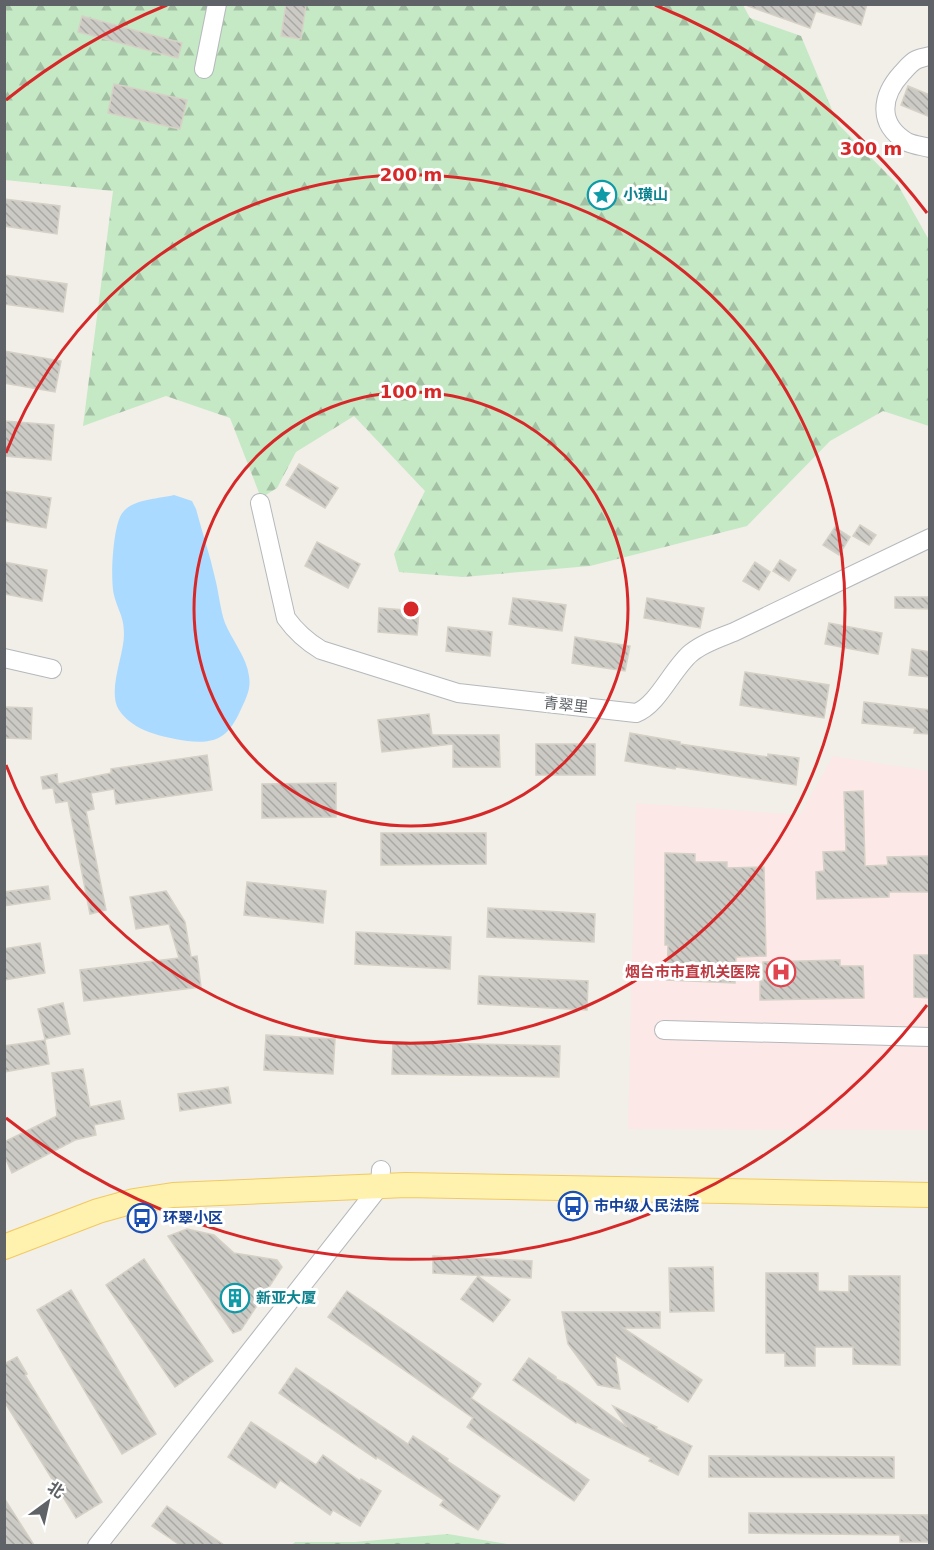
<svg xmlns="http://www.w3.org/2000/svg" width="934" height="1550" font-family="'DejaVu Sans','Noto Sans SC',sans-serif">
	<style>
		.medical { fill: #fce8e6 }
		.forest { fill: url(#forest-firs) }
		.park { fill: url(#park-crowns) }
		.water { fill: #aadaff }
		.building { fill: url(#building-back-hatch); stroke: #d6d1c6; stroke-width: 1.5 }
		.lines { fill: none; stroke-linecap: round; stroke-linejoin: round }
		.minor-casing { stroke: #b5b8bc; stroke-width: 20 }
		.major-casing { stroke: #f2c960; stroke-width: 26 }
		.minor { stroke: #fff; stroke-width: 18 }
		.major { stroke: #fff2af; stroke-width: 24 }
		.ring { fill: none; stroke: #d62828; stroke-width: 3 }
		.labels { text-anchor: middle; stroke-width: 6; stroke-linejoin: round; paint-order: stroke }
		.culture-label { font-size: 15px; font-weight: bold; fill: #0d838f; stroke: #fff; text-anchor: start }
		.street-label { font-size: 15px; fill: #5f6368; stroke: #fff }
		.health-label { font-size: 15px; font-weight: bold; fill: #be3a42; stroke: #fff; text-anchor: end }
		.transit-label { font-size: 15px; font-weight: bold; fill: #164399; stroke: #fff; text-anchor: start }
		.centre { fill: #d62828; stroke: #fff; stroke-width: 3 }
		.ring-label { font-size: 18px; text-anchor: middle; font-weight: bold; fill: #d62828; stroke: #fff; stroke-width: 6; stroke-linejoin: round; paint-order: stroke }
	</style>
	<defs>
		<pattern id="forest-firs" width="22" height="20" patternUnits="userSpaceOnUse" patternTransform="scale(1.5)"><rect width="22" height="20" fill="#c5e8c5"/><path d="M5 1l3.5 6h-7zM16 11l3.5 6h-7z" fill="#a3c0a4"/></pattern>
		<pattern id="park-crowns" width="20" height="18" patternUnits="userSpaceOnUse" patternTransform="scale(1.5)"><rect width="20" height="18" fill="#c5e8c5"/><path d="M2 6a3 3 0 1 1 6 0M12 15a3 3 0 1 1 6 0" fill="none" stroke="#a3c0a4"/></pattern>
		<pattern id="building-back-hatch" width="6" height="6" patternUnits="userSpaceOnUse" patternTransform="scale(1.5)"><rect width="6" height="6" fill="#cccac5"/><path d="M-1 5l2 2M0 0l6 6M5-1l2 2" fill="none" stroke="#a9a8a4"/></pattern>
	</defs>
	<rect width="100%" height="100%" fill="#f1efe8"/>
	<!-- medical -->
	<path class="medical" d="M833,756L929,771V1130L628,1129L636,803L800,815Z"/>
	<!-- forest -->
	<path class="forest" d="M5,5H743L750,18L801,36L838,124L898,185L929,240V426L883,411L830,441L747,526L590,566L463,577L399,572L394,554L425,491L354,416L296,452L277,488L261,498L230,418L166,396L83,426L113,191L5,180Z"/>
	<!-- park -->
	<path class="park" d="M448,1534L513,1545H292L295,1542H355Z"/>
	<!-- water -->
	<path class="water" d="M174,495L192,501L196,509C202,532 210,555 215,578C219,593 220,609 225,623C232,640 247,658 249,676C251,688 247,696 242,707C230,734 220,745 187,741C163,737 134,732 119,710C107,691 124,656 124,634C124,616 118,611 114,595C110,579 113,529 121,515C130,499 158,499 174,495Z"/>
	<!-- building -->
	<g class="building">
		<path d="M286,4H306L301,39L281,36Z"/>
		<path d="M748,4H867L861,25L816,11L810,28L748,6Z"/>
		<path d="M82,16L182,43L178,58L78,32Z"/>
		<path d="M114,84L187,100L180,129L108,113Z"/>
		<path d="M908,86L930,95V117L901,105Z"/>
		<path d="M4,199L60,206L57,234L4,226Z"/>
		<path d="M4,275L67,284L63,312L4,304Z"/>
		<path d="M4,351L61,361L55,392L4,383Z"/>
		<path d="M4,421L54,425L51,460L4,456Z"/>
		<path d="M299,464L338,488L325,508L286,485Z"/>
		<path d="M4,491L51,498L46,528L4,521Z"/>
		<path d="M860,525L876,535L869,545L853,536Z"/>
		<path d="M835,527L850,537L839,555L823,545Z"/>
		<path d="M317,542L360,564L348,588L305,566Z"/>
		<path d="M780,560L796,570L789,581L773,571Z"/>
		<path d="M4,562L47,570L42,601L4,594Z"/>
		<path d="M755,562L770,572L759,590L743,581Z"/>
		<path d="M895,597H930V609L895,608Z"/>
		<path d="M513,598L566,605L562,631L509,624Z"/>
		<path d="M647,598L704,608L700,628L644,618Z"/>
		<path d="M379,608L419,611L417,635L378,632Z"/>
		<path d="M829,623L882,633L878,654L825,644Z"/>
		<path d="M448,627L492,632L490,656L446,651Z"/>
		<path d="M575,637L630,646L625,671L572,663Z"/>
		<path d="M912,649L930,652V677L909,675Z"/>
		<path d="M745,672L829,685L824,718L740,705Z"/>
		<path d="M864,702L930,710V734L914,733L915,728L862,723Z"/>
		<path d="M4,707L32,708L31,739L4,738Z"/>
		<path d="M429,714L432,735H499L500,767H453V744L382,752L378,720Z"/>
		<path d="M630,733L680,742V744L768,757V754L799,758L796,785L676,767L675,769L625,761Z"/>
		<rect x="536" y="744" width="59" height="31"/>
		<path d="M207,755L212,790L116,804L114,789L91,793L94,809L86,811L106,910L90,914L68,801L56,803L53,788L43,789L41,777L57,774L58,784L111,773V769Z"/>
		<path d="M336,783V817L262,818V784Z"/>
		<path d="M863,791L865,866L888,865L887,857L930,856V892H889V897L817,899L816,872L824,871L823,852L846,851L844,792Z"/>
		<path d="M381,833H486V864L381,865Z"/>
		<path d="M665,853L695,854V862H727V868L764,867L766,956L736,957L735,983L667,980L668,945H665Z"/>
		<path d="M247,882L326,891L323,923L244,915Z"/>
		<path d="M48,886L50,899L4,906V892Z"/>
		<path d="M166,891L185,922L191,957L197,956L201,987L84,1001L80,970L179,958L169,924L136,929L130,897Z"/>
		<path d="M488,908L595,914L594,942L487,937Z"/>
		<path d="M356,932L451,937L450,969L355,964Z"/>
		<path d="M40,943L45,973L4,980V949Z"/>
		<path d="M914,955H930V998L914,997Z"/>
		<path d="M840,960V966H863L864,998L760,1000V981H763V962Z"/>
		<path d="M479,976L588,981L587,1010L478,1004Z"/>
		<path d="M63,1003L70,1034L45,1039L38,1009Z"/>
		<path d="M266,1035L335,1039L333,1074L264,1070Z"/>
		<path d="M45,1040L49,1064L4,1072V1046Z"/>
		<path d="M393,1042L560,1046L559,1077L392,1074Z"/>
		<path d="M83,1069L90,1107L120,1101L124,1119L94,1125L96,1135L75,1140L12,1173L4,1155V1142L57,1116L52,1073Z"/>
		<path d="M228,1087L231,1103L180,1111L178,1094Z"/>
		<path d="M187,1229L214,1235L234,1253L277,1260L282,1267L241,1330L233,1333L168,1236Z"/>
		<path d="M433,1256L532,1261L531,1278L433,1273Z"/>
		<path d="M144,1259L213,1361L175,1387L106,1285Z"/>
		<path d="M713,1267L714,1311L670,1312L669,1268Z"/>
		<path d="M766,1273H818V1291L849,1292V1276H900V1365L853,1364V1347H815V1366H785V1353H766Z"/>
		<path d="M478,1276L510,1300L493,1322L461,1299Z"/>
		<path d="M71,1290L156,1434L122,1454L37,1310Z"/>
		<path d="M347,1291L481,1384L471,1398L589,1480L574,1501L467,1427L473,1418L328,1317Z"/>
		<path d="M562,1312H660V1328H623L702,1380L688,1402L615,1355L620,1389L598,1385L568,1344Z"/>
		<path d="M17,1357L27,1374L25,1375L102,1502L76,1518L4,1401V1364Z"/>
		<path d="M529,1358L556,1377V1379L567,1384L627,1427L613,1406L657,1427L656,1429L692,1446L678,1475L649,1461L651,1458L577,1422L576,1423L513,1380Z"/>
		<path d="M296,1368L408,1444L413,1436L448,1459L447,1461L500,1496L478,1530L440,1505L444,1500L377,1457L376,1459L279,1393Z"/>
		<path d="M251,1422L316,1465L323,1455L360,1481L361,1479L381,1491L360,1526L333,1510L330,1515L280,1480L275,1488L228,1457Z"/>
		<path d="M709,1456L894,1457V1478L709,1477Z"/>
		<path d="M4,1498L34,1545H4Z"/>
		<path d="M167,1506L224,1545H180L152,1526Z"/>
		<path d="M749,1513L930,1515V1542H900V1535L749,1533Z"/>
	</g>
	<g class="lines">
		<!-- minor casing -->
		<g class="minor-casing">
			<g id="minor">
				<path d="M930,56C925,57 920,58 916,60C910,63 906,69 902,73C881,96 877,124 907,142C913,145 922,146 930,148"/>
				<path d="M204,69L217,4"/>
				<path d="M260,503L286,618C296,632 306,641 321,650L458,693L636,713C658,705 672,669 691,653C703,643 719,638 734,632L930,538"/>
				<path d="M4,658L52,669"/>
				<path d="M664,1030L930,1037"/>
				<path d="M97,1546L380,1186L381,1170"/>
			</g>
		</g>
		<!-- major casing -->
		<g class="major-casing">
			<path id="major" d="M4,1247L98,1211L134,1201L173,1195L406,1185L930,1195"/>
		</g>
		<!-- minor -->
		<use href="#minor" class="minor"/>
		<!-- major -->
		<use href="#major" class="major"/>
	</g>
	<!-- distance rings -->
	<g class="ring">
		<circle cx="411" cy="609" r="217"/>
		<path d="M6 453A434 434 0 1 1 6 765"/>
		<path d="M927 1005A651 651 0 0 1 6 1118M6 100A651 651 0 0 1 167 5M655 5A651 651 0 0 1 927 213"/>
	</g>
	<!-- icons -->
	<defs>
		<g id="sight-ring" transform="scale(1.5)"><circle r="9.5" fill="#fff" stroke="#0f9aa8" stroke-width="1.5"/><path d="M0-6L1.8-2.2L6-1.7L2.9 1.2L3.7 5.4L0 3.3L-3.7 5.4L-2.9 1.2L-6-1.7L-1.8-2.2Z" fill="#0f9aa8"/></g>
		<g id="hospital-ring" transform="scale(1.5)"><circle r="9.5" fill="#fff" stroke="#e0444e" stroke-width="1.5"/><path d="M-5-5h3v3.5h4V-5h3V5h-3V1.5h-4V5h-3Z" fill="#e0444e"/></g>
		<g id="bus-ring" transform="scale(1.5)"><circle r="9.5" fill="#fff" stroke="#1a4fb4" stroke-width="1.5"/><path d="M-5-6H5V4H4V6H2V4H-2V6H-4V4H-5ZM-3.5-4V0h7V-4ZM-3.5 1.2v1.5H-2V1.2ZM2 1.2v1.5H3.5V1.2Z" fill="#1a4fb4"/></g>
		<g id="building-ring" transform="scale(1.5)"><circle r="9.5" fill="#fff" stroke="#0f9aa8" stroke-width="1.5"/><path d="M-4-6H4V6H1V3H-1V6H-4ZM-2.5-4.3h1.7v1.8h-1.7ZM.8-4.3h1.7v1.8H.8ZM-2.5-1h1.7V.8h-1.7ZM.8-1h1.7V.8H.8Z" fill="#0f9aa8"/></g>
	</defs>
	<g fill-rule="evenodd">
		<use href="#sight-ring" x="602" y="195"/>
		<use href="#hospital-ring" x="781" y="972"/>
		<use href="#bus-ring" x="573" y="1206"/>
		<use href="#bus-ring" x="142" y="1218"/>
		<use href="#building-ring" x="235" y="1298"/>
	</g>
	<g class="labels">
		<!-- culture labels -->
		<g class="culture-label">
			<text x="623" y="200">小璜山</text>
			<text x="256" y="1303">新亚大厦</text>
		</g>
		<!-- street labels -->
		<g class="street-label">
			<text transform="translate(566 705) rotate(6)" y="5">青翠里</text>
		</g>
		<!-- health labels -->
		<g class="health-label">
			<text x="760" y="977">烟台市市直机关医院</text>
		</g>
		<!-- transit labels -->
		<g class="transit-label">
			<text x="594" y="1211">市中级人民法院</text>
			<text x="163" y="1223">环翠小区</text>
		</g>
	</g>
	<circle cx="411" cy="609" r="9" class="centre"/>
	<g class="ring-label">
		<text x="871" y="155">300 m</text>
		<text x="411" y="181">200 m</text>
		<text x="411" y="398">100 m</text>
	</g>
	<!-- border -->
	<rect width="934" height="1550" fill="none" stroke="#5f6368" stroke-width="12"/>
	<!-- north arrow -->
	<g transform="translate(48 1502) rotate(33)" stroke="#ffffff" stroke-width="4.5" paint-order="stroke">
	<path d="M0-4.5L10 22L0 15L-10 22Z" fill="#5f6368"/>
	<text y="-9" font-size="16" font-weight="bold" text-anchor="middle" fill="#5f6368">北</text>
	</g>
</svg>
